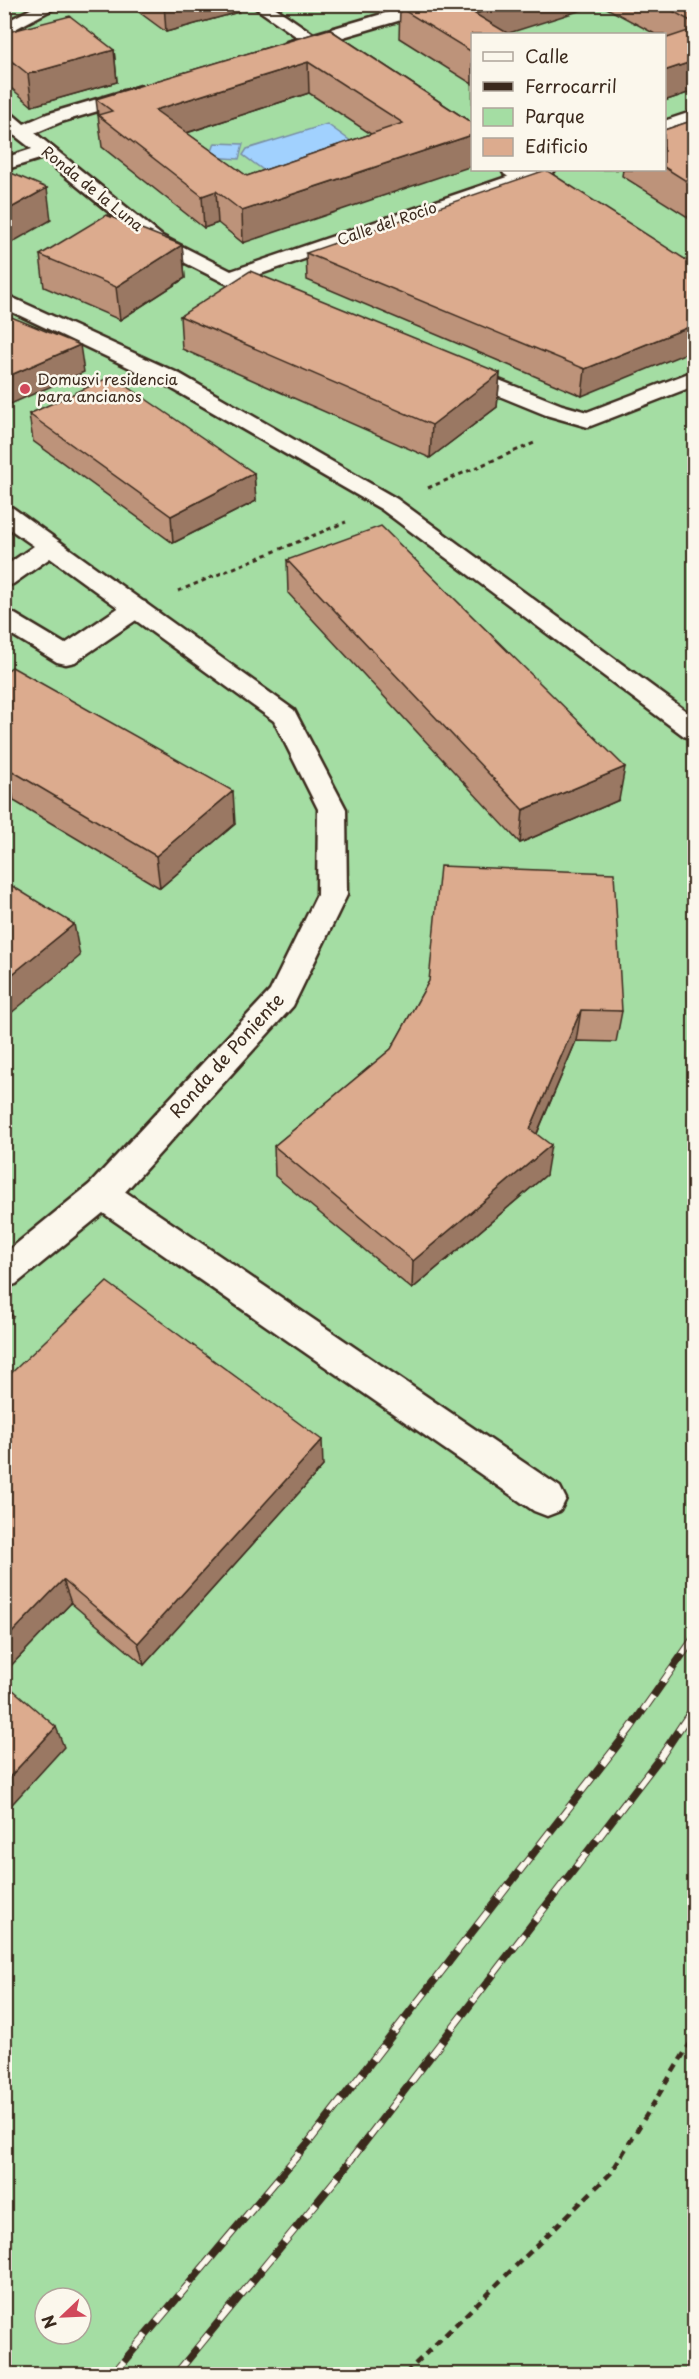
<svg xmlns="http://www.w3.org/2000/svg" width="699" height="2379" font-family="'Playpen Sans',sans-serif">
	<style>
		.green { fill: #a4dda3; stroke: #708460; stroke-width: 1.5; fill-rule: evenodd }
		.water { fill: #a1d1fe; stroke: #788ea4; stroke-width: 1.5 }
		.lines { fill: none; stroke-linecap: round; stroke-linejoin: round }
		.pedestrian-casing { stroke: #3b2a1e; stroke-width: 5 }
		.minor-casing { stroke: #3b2a1e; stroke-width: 5 }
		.path-far2 { stroke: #3b2a1e; stroke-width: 3; stroke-dasharray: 4.5 4; stroke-linecap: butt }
		.path-far1 { stroke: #3b2a1e; stroke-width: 4; stroke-dasharray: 6 4.5; stroke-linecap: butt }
		.path { stroke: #3b2a1e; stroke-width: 4.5; stroke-dasharray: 8 6; stroke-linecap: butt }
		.pedestrian { fill: #fbf7ec; fill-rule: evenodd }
		.minor { fill: #fbf7ec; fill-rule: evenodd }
		.rail-casing { stroke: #3b2a1e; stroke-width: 8 }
		.rail { stroke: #fbf7ec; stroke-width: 6; stroke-dasharray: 17; stroke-linecap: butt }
		.wall { fill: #bd937a; stroke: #3b2a1e; stroke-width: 1.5; fill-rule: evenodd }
		.shaded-wall { fill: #9a7863; stroke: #3b2a1e; stroke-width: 1.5 }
		.building { fill: #dcab8e; stroke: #3b2a1e; stroke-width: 1.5; fill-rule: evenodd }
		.poi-dot { fill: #d1495b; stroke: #fbf7ec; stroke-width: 2 }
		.labels { text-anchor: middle; stroke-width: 5; stroke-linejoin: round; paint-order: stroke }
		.far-street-label { font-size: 15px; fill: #3b2a1e; stroke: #fbf7ec }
		.far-poi-label { font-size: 15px; fill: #3b2a1e; stroke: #fbf7ec; text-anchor: start }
		.street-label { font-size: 18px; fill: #3b2a1e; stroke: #fbf7ec }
	</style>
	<rect width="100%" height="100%" fill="#f5e8d9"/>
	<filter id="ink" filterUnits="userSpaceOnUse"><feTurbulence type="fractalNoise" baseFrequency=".0167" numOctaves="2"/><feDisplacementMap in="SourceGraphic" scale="12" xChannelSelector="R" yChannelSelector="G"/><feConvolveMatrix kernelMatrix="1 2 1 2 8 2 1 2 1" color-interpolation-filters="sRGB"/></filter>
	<g filter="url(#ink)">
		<!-- green -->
		<path class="green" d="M5,5H694V2374H5ZM472,34H664V170H472ZM45,2298H81V2334H45Z"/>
		<!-- water -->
		<g class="water">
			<path d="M327,124L359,147L270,175L243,155L247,149Z"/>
			<path d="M215,143L243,144L239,159L210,157Z"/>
		</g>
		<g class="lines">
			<!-- pedestrian casing -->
			<g class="pedestrian-casing">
				<g id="pedestrian">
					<path d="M250,4H270L351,60L348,64H336Z"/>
					<path d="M502,170H524L562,194L565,198L562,202H548L504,174Z"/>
					<path d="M4,294L180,374L397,499L694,717V739L684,736L381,509L164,384L4,308Z"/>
					<path d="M136,600L145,602L149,608L145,614L75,662L66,664L57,662L4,630V611L13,613L65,644L127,602Z"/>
					<path d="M102,1180L114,1184L560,1487L566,1499L560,1511L547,1516L534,1511L90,1204L85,1194L90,1184Z"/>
				</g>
			</g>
			<!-- minor casing -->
			<g class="minor-casing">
				<g id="minor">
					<path d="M40,4H62L4,35V23Z"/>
					<path d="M416,4H444L442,8L299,50H287L284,46L287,42Z"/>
					<path d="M141,86L148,88L150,92L148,96L61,122L35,133L162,236L231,271L527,170H555L552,174L249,278L285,294L289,298L285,302L278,304L223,282L148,244L43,158L4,170V158L32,149L4,127V111L11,113L24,124L47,114Z"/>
					<path d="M694,111V123L664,134V121Z"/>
					<path d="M456,363L562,405L587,412L694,371V386L588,427L546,415L448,375L445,370L448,365Z"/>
					<path d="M4,506L13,508L294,710L346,809L347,895L293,1006L114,1204L16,1284L4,1288V1254L90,1184L270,991L317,895L318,809L274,721L50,558L13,584L4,587V567L34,546L4,525Z"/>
				</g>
			</g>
			<!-- path-far2 -->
			<g class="path-far2">
				<path d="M428,488L534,443"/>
				<path d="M178,591L346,522"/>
			</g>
			<!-- path-far1 -->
			<path class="path-far1" d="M4,1324L13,1315"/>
			<!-- path -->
			<path class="path" d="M405,2374L611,2173L694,2037"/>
			<!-- pedestrian -->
			<use href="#pedestrian" class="pedestrian"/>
			<!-- minor -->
			<use href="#minor" class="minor"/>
			<!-- rail casing -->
			<g class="rail-casing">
				<g id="rail">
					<path d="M113,2374L308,2143L630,1729L694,1638"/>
					<path d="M176,2374L337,2178L662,1755L694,1707"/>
				</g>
			</g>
			<!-- rail -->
			<use href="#rail" class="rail"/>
		</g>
		<!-- wall -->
		<g class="wall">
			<path d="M128,4H239V12L166,32Z"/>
			<path d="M410,4H694V91L664,101V34H655L601,5L472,34V84L399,38L400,8Z"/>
			<path d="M329,29L472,123L243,243L218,223L204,228L102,147L96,99ZM309,93L371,134L247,176L187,133Z"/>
			<path d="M4,33L114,50L117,82L32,106L4,82Z"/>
			<path d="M694,120V221L622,176L623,170H664V130Z"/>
			<path d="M182,245L185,278L120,320L44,287L40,255Z"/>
			<path d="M306,253L694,265L582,396L307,280Z"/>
			<path d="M180,316L500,373L497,407L430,458L182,349Z"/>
			<path d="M29,414L254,473L256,501L173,543L33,441Z"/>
			<path d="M287,560L619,800L520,843L288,593Z"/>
			<path d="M4,673L235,824L160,888L14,801L4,808Z"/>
			<path d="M429,981L622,1011L616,1042L576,1041L537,1134L546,1175L412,1289L275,1176L274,1146L391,1049Z"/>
			<path d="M4,1380L323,1466L144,1665L71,1603L4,1673Z"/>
		</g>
		<!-- shaded-wall -->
		<g class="shaded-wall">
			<path d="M164,4H239V12L166,32Z"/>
			<path d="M506,4H601L506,34L475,14Z"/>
			<path d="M114,50L117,82L32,106L28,74Z"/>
			<path d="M694,61V91L664,101V71Z"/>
			<path d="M308,62L309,93L158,142L155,110Z"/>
			<path d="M472,135V166L243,243L242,211Z"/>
			<path d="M47,188L51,220L4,247V212Z"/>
			<path d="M216,191L218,223L204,228L202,196Z"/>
			<path d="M182,245L185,278L120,320L116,287Z"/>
			<path d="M694,325V350L582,396L585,369Z"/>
			<path d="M80,345L84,372L6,406L4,398V378Z"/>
			<path d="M500,373L497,407L430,458L432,425Z"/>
			<path d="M254,473L256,501L173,543L171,516Z"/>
			<path d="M625,767L619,800L520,843L523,810Z"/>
			<path d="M7,768L14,801L4,808V770Z"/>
			<path d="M233,791L235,824L160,888L156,856Z"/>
			<path d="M74,924L80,956L4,1019V981Z"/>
			<path d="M581,1010L576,1041L526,1159L530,1129Z"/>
			<path d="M551,1145L546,1175L412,1289L413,1261Z"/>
			<path d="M322,1440L323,1466L144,1665L138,1643Z"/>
			<path d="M63,1580L71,1603L4,1673V1641Z"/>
			<path d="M56,1727L64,1747L4,1813V1783Z"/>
		</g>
		<!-- building -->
		<g class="building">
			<path d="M410,4H506L475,14L509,34H472V52L400,8Z"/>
			<path d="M660,4H694V23Z"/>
			<path d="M70,16L114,50L28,74L4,55V33Z"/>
			<path d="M329,29L472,123V135L242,211L216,191L202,196L98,115L112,111L96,99ZM308,62L403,123L247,176L155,110Z"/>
			<path d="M694,29V61L664,71V39Z"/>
			<path d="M694,120V186L664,167V130Z"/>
			<path d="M4,170L47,188L4,212Z"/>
			<path d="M546,170L694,265V325L585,369L306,253Z"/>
			<path d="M106,215L182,245L116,287L40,255Z"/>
			<path d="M250,271L500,373L432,425L180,316Z"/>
			<path d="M4,314L80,345L4,378Z"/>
			<path d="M112,376L254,473L171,516L29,414Z"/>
			<path d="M381,526L625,767L523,810L287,560Z"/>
			<path d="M12,667L233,791L156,856L7,768L4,770V673Z"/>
			<path d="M440,866L614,873L622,1011L581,1010L530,1129L551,1145L413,1261L274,1146L391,1049L429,981Z"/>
			<path d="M4,881L74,924L4,981Z"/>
			<path d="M107,1282L322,1440L138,1643L63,1580L4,1641V1380Z"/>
			<path d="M4,1682L56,1727L4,1783Z"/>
		</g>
	</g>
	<!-- markers -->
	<circle class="poi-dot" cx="25" cy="389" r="6"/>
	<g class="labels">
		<!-- far-street labels -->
		<g class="far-street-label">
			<text transform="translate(92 189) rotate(39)" y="5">Ronda de la Luna</text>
			<text transform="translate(387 224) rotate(-19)" y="5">Calle del Rocío</text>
		</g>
		<!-- far-poi labels -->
		<g class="far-poi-label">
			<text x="37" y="385">Domusvi residencia<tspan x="37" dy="17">para ancianos</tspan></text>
		</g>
		<!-- street labels -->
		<g class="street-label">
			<text transform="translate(227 1056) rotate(-48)" y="6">Ronda de Poniente</text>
		</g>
	</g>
	<!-- margin -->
	<rect width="699" height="2379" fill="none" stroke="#fbf7ec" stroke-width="24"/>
	<rect x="12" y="12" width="675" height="2355" fill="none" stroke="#3b2a1e" stroke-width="2" filter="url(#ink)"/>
	<!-- legend -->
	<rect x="471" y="33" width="195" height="138" fill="#fbf7ec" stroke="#aea59a" stroke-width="1.5"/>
	<rect x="483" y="52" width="30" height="9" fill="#fbf7ec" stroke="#aea59a" stroke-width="1.5"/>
	<text x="525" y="63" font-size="18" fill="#3b2a1e">Calle</text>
	<rect x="483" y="82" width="30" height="9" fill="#3b2a1e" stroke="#aea59a" stroke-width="1.5"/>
	<text x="525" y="93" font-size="18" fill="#3b2a1e">Ferrocarril</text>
	<rect x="483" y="108" width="30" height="18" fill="#a4dda3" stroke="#aea59a" stroke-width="1.5"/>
	<text x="525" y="123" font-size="18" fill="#3b2a1e">Parque</text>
	<rect x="483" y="138" width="30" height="18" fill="#dcab8e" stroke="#aea59a" stroke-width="1.5"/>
	<text x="525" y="153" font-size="18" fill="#3b2a1e">Edificio</text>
	<!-- north arrow -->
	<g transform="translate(63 2316) rotate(247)"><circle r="28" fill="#fbf7ec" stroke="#aea59a" stroke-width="1.5"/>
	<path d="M0-4.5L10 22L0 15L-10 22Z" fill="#d1495b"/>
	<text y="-9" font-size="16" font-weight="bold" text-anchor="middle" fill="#3b2a1e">N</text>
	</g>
</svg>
